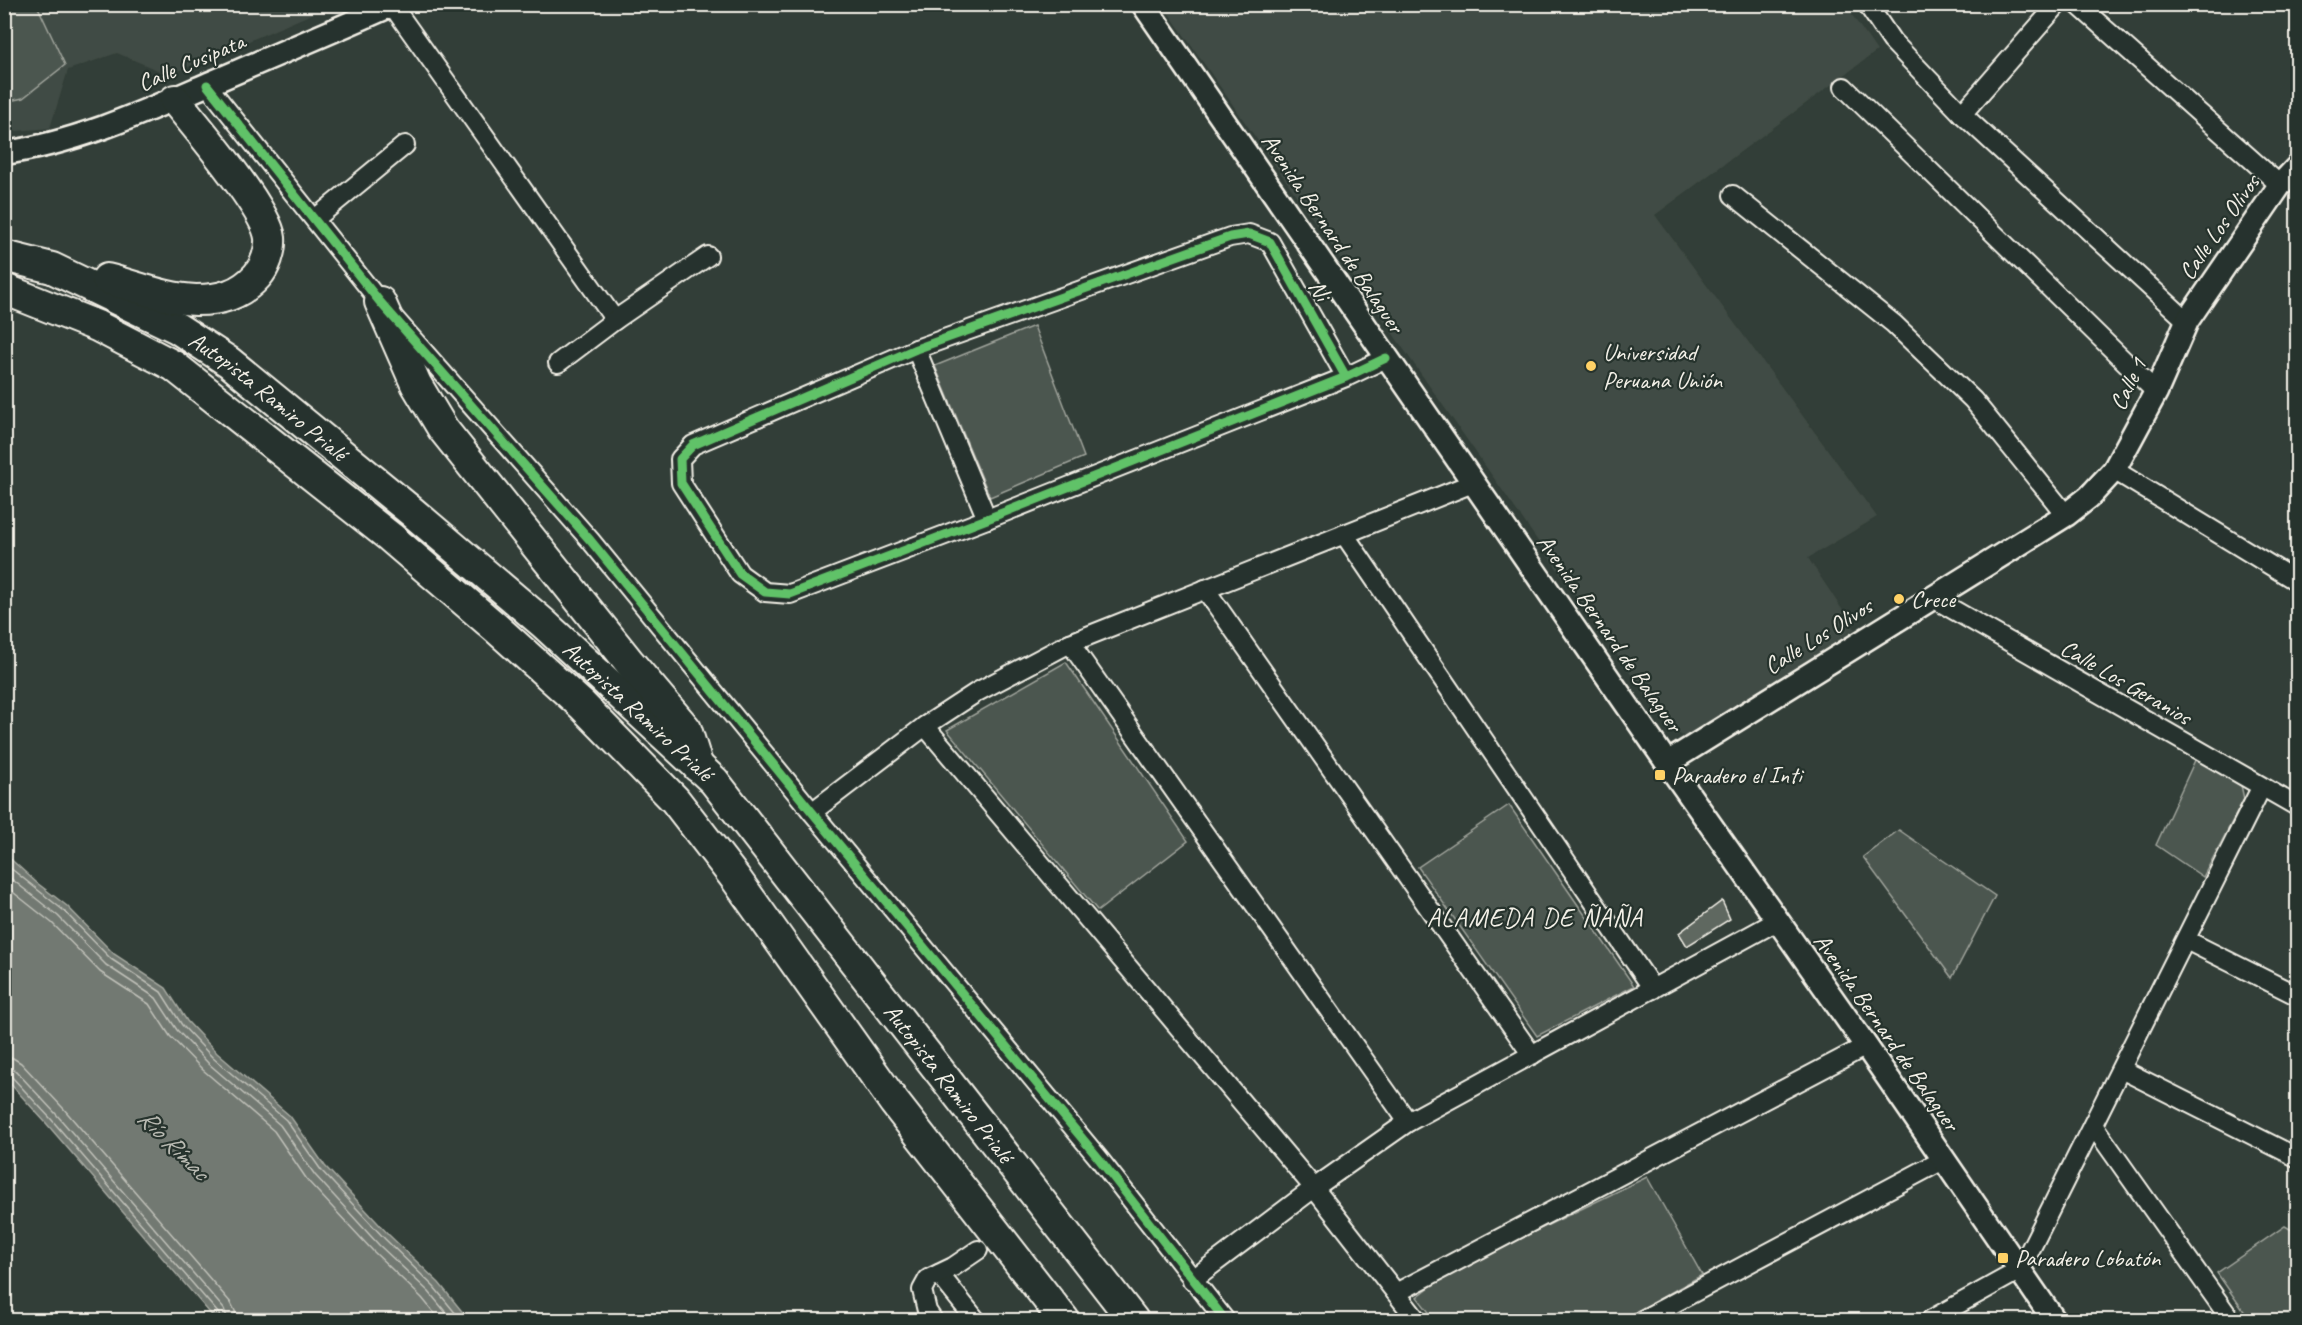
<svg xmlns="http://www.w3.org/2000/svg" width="2302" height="1325" font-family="Caveat,sans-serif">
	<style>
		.built { fill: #404b44 }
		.green { fill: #4c564f; stroke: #a0a49c; stroke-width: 1.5 }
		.water { fill: #727972; stroke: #a6a9a1; stroke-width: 1.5 }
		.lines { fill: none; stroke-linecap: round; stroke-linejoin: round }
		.shore { stroke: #c0c1b9; stroke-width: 1.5 }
		.building { fill: #5f6861; stroke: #f4f1e8; stroke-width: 1.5 }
		.minor-casing { stroke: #f4f1e8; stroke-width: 22 }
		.tertiary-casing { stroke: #f4f1e8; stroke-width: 27 }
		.trunk-casing { stroke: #f4f1e8; stroke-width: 34 }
		.minor { stroke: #26332d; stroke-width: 18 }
		.tertiary { stroke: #26332d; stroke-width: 22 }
		.trunk { stroke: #26332d; stroke-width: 30 }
		.cycleway-casing { stroke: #26332d; stroke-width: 13 }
		.cycleway { stroke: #61c268; stroke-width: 9 }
		.poi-dot { fill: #ffd166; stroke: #26332d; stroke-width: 2 }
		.labels { text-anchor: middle; stroke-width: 4.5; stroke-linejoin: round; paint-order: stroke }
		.street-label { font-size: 24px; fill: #f4f1e8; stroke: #26332d }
		.poi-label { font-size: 24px; fill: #f4f1e8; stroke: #26332d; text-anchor: start }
		.neighbourhood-label { font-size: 26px; letter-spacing: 1.5px; fill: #f4f1e8; stroke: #26332d }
		.water-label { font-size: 26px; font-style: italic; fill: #babbb3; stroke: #26332d }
	</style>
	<rect width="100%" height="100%" fill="#323e38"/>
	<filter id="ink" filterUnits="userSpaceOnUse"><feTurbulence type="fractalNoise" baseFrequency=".0167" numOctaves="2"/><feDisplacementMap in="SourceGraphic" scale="12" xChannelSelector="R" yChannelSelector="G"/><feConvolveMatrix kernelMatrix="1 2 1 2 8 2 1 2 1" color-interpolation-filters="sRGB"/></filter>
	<g filter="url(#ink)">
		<!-- built -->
		<g class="built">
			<path d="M5,5H333L169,75L117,53L68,70L50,128L5,132Z"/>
			<path d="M1163,5H1845L1877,51L1655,215L1877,517L1808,558L1855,629L1688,738L1670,730Z"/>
		</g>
		<!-- green -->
		<g class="green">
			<path d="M5,4L37,5L65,65L23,98L5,102Z"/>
			<path d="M1034,326L1084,457L990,497L935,366Z"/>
			<path d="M1066,662L1188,841L1098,911L947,730Z"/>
			<path d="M2196,758L2241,785L2244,799L2203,877L2156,845Z"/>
			<path d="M1509,805L1634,986L1537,1036L1418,867Z"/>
			<path d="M1899,830L1995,896L1952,978L1863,857Z"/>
			<path d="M1647,1177L1702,1275L1622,1320H1435L1417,1297L1445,1275Z"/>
			<path d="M2285,1226L2297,1233V1320H2250L2217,1273Z"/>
		</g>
		<!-- water -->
		<path class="water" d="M5,854L37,883L67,906L114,954L166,988L187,1021L217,1053L290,1116L325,1166L389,1235L439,1283L469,1320H216L46,1123L5,1078Z"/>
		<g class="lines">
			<!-- shore -->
			<g class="shore">
				<path d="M4,863L63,910L111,959L161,992L182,1025L213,1058L286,1120L321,1170L385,1239L434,1287L461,1320"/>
				<path d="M4,873L58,916L106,965L156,998L177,1030L209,1064L280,1125L315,1175L379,1245L429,1292L452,1320"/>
				<path d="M4,885L52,923L100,972L149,1004L170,1036L203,1070L274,1131L308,1181L373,1251L422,1298L440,1320"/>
				<path d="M4,1058H13L21,1063L63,1108L231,1303L235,1311L237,1320"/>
				<path d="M4,1067L16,1071L56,1114L224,1309L228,1320"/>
				<path d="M4,1074L11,1076L51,1119L219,1314L220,1320"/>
			</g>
		</g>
		<!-- building -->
		<path class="building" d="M1722,901L1730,919L1687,946L1679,933Z"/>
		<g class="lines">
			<!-- minor casing -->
			<g class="minor-casing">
				<g id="minor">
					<path d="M1867,4L1892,41L1962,114L2187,321"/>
					<path d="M2077,4L2280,185"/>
					<path d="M392,5L615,320"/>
					<path d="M207,85L380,302L590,540L812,812L1100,1160L1225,1320"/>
					<path d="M1844,87L2156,392"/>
					<path d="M1962,114L2058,4"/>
					<path d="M1733,195L1894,324L1973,400L2066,515"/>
					<path d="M315,219L405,145"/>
					<path d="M916,349L987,519"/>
					<path d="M558,363L615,320L708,256"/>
					<path d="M1346,377L1270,242L1249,234L1230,237L916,349L693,445L680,459L681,483L740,574L765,592L790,594L987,519L1346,377L1386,358"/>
					<path d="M2114,470L2298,582"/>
					<path d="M1344,534L1653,989"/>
					<path d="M1205,589L1532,1055"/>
					<path d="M1931,597L2298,807"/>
					<path d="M1070,643L1408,1122"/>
					<path d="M925,726L1314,1188L1417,1320"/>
					<path d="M812,812L925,726L977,692L1070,643L1473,483"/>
					<path d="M2186,940L2298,996"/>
					<path d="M2121,1069L2298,1158"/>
					<path d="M2093,1125L2231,1320"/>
					<path d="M939,1274L976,1320"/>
					<path d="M1192,1280L1314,1188L1408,1122L1777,921"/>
					<path d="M1396,1293L1866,1046"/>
					<path d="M933,1320L927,1311L922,1290L928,1279L953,1267L978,1250"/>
					<path d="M1642,1320L1943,1160"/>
					<path d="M1930,1320L2020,1270L2261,788"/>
				</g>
			</g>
			<!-- tertiary casing -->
			<g class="tertiary-casing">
				<g id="tertiary">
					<path d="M1143,4L1667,763L1866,1046L2054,1320"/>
					<path d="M4,153C77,143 146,111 213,82C273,56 334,31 394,4"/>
					<path d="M1667,763L2066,515L2089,497L2114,470L2156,392L2187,321L2280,185L2298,166"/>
				</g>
			</g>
			<!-- trunk casing -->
			<g class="trunk-casing">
				<g id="trunk">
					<path id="s1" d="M4,256L52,268L177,328L229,362L411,511L543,623L714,781L1133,1320"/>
					<path d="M107,279C135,286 166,299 196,300C220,300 240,295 257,276C265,267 271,251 270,238C267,209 196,126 175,100"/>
					<path d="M4,289L97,326L174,366L390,537L495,627L582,705L675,800L736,879L894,1102L1064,1320"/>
					<path d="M380,302L416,384L443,429L630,663L686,729L698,767"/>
				</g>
			</g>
			<!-- minor -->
			<use href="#minor" class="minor"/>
			<!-- tertiary -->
			<use href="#tertiary" class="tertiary"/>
			<!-- trunk -->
			<use href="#trunk" class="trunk"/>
			<!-- cycleway casing -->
			<g class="cycleway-casing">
				<g id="cycleway">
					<path d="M207,85L380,302L590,540L812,812L1100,1160L1225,1320"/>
					<path d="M1346,377L1270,242L1249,234L1230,237L916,349L693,445L680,459L681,483L740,574L765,592L790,594L987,519L1346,377L1386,358"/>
				</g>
			</g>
			<!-- cycleway -->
			<use href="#cycleway" class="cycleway"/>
		</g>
	</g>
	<!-- markers -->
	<g class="poi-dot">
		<circle cx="1591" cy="366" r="6"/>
		<circle cx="1899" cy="599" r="6"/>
		<rect x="1654" y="769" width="12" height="12" rx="3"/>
		<rect x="1997" y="1252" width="12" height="12" rx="3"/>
	</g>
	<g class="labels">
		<!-- street labels -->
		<g class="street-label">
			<text transform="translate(191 62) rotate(-23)" y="8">Calle Cusipata</text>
			<text transform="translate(2219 227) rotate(-55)" y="8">Calle Los Olivos</text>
			<text transform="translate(1333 233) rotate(56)" y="8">Avenida Bernard de Balaguer</text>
			<text transform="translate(1320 290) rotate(61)" y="8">Ni</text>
			<text transform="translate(2128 384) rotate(-64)" y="8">Calle 1</text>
			<text dy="8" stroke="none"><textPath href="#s1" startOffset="302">Autopista Ramiro Prialé</textPath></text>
			<text transform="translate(1610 633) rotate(55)" y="8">Avenida Bernard de Balaguer</text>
			<text transform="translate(1818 636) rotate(-32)" y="8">Calle Los Olivos</text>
			<text transform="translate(2126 682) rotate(30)" y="8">Calle Los Geranios</text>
			<text dy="8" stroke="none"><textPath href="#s1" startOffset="788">Autopista Ramiro Prialé</textPath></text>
			<text transform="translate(1887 1032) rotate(55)" y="8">Avenida Bernard de Balaguer</text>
			<text dy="8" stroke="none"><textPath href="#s1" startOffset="1274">Autopista Ramiro Prialé</textPath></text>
		</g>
		<!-- poi labels -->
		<g class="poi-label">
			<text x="1603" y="360">Universidad<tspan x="1603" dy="28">Peruana Unión</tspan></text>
			<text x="1911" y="607">Crece</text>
			<text x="1672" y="783">Paradero el Inti</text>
			<text x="2015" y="1266">Paradero Lobatón</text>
		</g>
		<!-- neighbourhood labels -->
		<g class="neighbourhood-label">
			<text x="1535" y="926">ALAMEDA DE ÑAÑA</text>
		</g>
		<!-- water labels -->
		<g class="water-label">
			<text transform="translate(174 1144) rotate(45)" y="9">Río Rímac</text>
		</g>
	</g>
	<!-- margin -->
	<rect width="2302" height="1325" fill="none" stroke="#26332d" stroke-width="24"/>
	<rect x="12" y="12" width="2278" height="1301" fill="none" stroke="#f4f1e8" stroke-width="2" filter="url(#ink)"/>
</svg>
